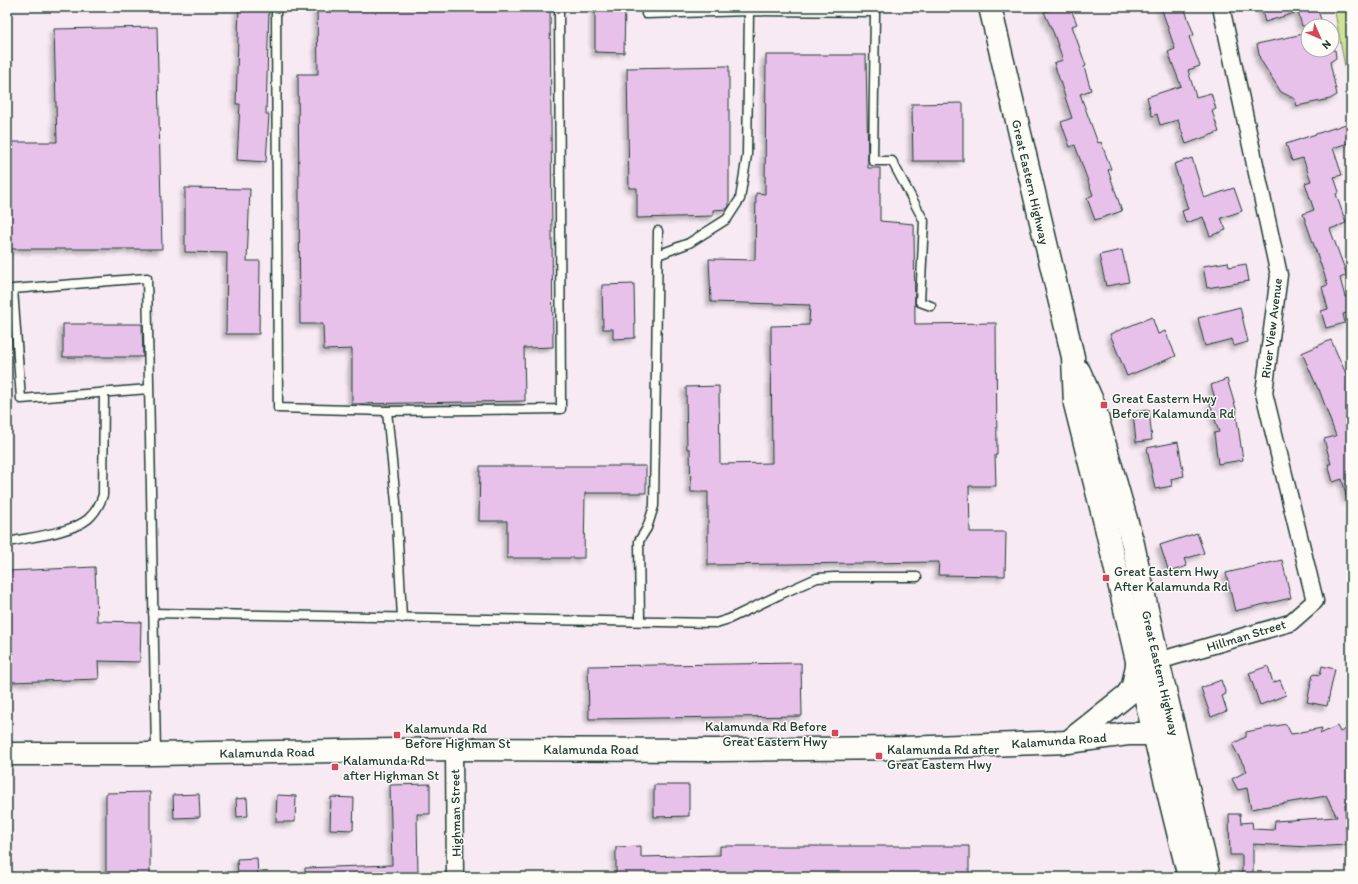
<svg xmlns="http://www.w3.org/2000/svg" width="1358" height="884" font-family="Itim,sans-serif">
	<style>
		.green { fill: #d0e296; stroke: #789065 }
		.building { fill: #e8c1ea; stroke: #1f3d34; filter: url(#shadow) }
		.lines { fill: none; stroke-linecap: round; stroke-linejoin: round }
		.lane-casing { stroke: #1f3d34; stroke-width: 11 }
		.street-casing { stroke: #1f3d34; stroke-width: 19 }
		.primary-casing { stroke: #1f3d34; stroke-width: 25 }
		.highway-casing { stroke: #1f3d34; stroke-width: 25 }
		.lane { stroke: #fdfcf7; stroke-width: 8 }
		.street { stroke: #fdfcf7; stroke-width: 16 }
		.primary { stroke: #fdfcf7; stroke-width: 22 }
		.highway { stroke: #fdfcf7; stroke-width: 22 }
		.poi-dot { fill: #d1495b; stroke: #fdfcf7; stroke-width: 1.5 }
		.labels { text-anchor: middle; stroke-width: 3; stroke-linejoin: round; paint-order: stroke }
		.street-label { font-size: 13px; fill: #1f3d34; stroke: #fdfcf7 }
		.poi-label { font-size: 13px; fill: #1f3d34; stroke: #fdfcf7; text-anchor: start }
	</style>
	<defs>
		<filter id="shadow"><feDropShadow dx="-3.5" dy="3.5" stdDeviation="2" flood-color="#0004"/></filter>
	</defs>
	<rect width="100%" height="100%" fill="#f7eaf3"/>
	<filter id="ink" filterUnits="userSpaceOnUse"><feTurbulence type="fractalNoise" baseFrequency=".025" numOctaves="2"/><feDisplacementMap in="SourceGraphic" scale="8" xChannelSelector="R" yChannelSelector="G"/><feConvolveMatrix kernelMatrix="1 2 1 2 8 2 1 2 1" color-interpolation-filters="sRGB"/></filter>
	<g filter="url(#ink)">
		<!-- green -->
		<path class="green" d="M1334,7H1351V118L1345,67Z"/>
		<!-- building -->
		<g class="building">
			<path d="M239,7H269L266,114H269L266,162L237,160L240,104H236Z"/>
			<path d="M317,7H550L553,347L524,348L525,401L352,404V349L324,350L323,324H300L298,74H318Z"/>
			<path d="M595,7H625L624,53L595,52Z"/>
			<path d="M1057,7H1070L1077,24L1072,26L1086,66L1084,67L1091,90L1080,94L1098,143L1101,142L1111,169L1108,170L1122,211L1095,220L1087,198L1093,195L1075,145L1070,147L1061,122L1072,118L1054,63L1063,60L1054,34L1044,12Z"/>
			<path d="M1161,7H1184L1194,35L1189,37L1200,66L1188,70L1196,97L1211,93L1216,109L1212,111L1219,132L1186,144L1178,120L1160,125L1157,114L1152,116L1147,97L1181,86L1168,52L1175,49Z"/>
			<path d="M1261,7H1317L1323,26H1302L1298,12L1265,22Z"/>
			<path d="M157,27L162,249H7V142H57L54,29Z"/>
			<path d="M1308,33V50H1335L1336,58L1330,62L1337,95L1330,99L1297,106L1295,99L1281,92L1260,59L1257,44Z"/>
			<path d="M766,55H866L868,168H880V221L914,224L915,324L996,323L997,455H995L996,486H969L970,532H1006L1005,576L938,575L939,562L708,565V492H691L690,449H687L686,387L719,386L720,464L772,463L771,326L809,325L810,305L711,302L709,259L755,260L756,193L765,194Z"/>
			<path d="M729,66V206L727,209L713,210V216L637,218V188H629L627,68Z"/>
			<path d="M963,103V161H913L912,104Z"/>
			<path d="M1346,124L1351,142L1333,148L1342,175L1334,177L1339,192L1336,194L1346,223L1330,229L1347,275L1340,278L1345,297L1351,296V312L1343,314L1345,323L1326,328L1321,311L1328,309L1322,287L1328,285L1303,214L1314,210L1305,183L1311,181L1303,158L1292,161L1286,144Z"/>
			<path d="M1192,158L1204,198L1234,188L1242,211L1221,218L1226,230L1210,236L1203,217L1186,223L1182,211L1188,209L1174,164Z"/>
			<path d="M185,188L250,189L247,261H260L259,334H226L227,253L185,252Z"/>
			<path d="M1122,250L1129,282L1106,286L1099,255Z"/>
			<path d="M1228,262L1229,267L1246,264L1249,281L1207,288L1203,266Z"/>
			<path d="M634,284L635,338L613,339V329H603L602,285Z"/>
			<path d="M1240,307L1248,342L1234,346L1232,339L1205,346L1198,318Z"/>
			<path d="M1152,317L1158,334L1165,331L1176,356L1127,376L1110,334Z"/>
			<path d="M63,324H142L143,357H63Z"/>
			<path d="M1331,340L1351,385V499H1347L1342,479L1333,482L1328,464H1331L1324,439L1336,436L1319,389H1318L1302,353Z"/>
			<path d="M1227,379L1237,412H1236L1243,460L1218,464L1214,433L1219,432L1210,403L1216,401L1211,385Z"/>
			<path d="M1149,410L1152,440L1136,442L1133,412Z"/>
			<path d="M1178,442L1184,476L1171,479L1172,486L1155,489L1147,448Z"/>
			<path d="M480,466H646V493H585L584,558H507V521H479Z"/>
			<path d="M1197,533L1204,553L1184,559L1187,566L1169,572L1160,545Z"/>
			<path d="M1282,560L1291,598L1235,611L1226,573Z"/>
			<path d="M95,567L97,621L141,622L140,662L98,661L99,679L11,682L8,571Z"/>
			<path d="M801,663L802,716L589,719L588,666Z"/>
			<path d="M1268,666L1273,683L1280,680L1286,695L1260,705L1249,673Z"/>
			<path d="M1322,666L1335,669L1327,706L1307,702L1313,674L1320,675Z"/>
			<path d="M1221,680L1226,694L1222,696L1227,711L1211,717L1201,688Z"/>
			<path d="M1286,724L1291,734L1299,733V734L1300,732L1322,728L1320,734L1337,726L1340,732L1351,727V802L1345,804L1347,845L1309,847L1253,844V877H1242V855H1230L1229,814H1240L1241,823L1252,822L1253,829L1274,830L1275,821L1337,817L1326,796L1251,809L1247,788L1238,790L1232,779L1247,771L1232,744L1246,737V732Z"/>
			<path d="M430,784V814H417L418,877H305V868L392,865L390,785Z"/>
			<path d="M654,785H689V816L654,817Z"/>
			<path d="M150,792V877H106V793Z"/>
			<path d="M199,794L200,817L174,818L173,795Z"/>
			<path d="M277,795L296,796L295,822H276Z"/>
			<path d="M331,797L354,798L353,830L330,829Z"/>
			<path d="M247,798L248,816L237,817L236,799Z"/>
			<path d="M641,846V857L720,855V846H969V877H616V847Z"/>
			<path d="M257,858L258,877H238L237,859Z"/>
		</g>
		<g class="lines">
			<!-- lane casing -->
			<g class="lane-casing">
				<g id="lane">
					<path d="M276,7L278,408L387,411L561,409L559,7"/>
					<path d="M646,14L749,11L875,12L873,161H892L924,221L920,302L931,306"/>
					<path d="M658,255L689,243L727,219L740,199L747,155L749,11L746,8"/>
					<path d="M149,389L21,399L13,289L147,278L156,753"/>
					<path d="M387,411L396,502L402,618"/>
					<path d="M8,542C31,537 71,533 88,519C96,512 100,504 103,495L104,392"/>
					<path d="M153,613L716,623L729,619L779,595L817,578L834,577H917"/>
					<path d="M640,621L639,541L647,528L654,506L658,231"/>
				</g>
			</g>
			<!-- street casing -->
			<g class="street-casing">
				<g id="street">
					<path d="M1158,661L1290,623L1315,601L1264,393L1279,275L1221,7"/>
					<path d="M454,749L455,877"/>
				</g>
			</g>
			<!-- primary casing -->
			<g class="primary-casing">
				<path id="primary" d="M7,754H151L454,749L715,750L903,748L1068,742L1128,734H1154L1173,731"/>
			</g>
			<!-- highway casing -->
			<g class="highway-casing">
				<g id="highway">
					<path d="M990,7L1073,357L1075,404L1106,527L1154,734L1189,877"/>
					<path d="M1079,371L1093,403L1133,544L1158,661L1209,877"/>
					<path d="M1068,742L1127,695L1133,686L1137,665"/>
				</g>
			</g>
			<!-- lane -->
			<use href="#lane" class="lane"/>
			<!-- street -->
			<use href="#street" class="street"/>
			<!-- primary -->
			<use href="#primary" class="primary"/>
			<!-- highway -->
			<use href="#highway" class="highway"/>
		</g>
	</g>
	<!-- markers -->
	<g class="poi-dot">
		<rect x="1100" y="401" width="8" height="8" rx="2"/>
		<rect x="1102" y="574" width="8" height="8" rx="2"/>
		<rect x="831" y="729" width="8" height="8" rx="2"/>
		<rect x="393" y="731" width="8" height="8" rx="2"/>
		<rect x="875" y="752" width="8" height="8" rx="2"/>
		<rect x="331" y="763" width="8" height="8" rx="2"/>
	</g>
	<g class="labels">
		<!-- street labels -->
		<g class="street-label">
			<text transform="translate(1031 182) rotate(77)" y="5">Great Eastern Highway</text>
			<text transform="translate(1271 328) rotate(-83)" y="5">River View Avenue</text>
			<text transform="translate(1246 635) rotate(-17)" y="5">Hillman Street</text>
			<text transform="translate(1161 673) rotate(77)" y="5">Great Eastern Highway</text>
			<text transform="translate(1059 740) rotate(-4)" y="5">Kalamunda Road</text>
			<text x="591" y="754">Kalamunda Road</text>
			<text transform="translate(267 752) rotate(-1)" y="5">Kalamunda Road</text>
			<text transform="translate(455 813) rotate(-91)" y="5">Highman Street</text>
		</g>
		<!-- poi labels -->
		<g class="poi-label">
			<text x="1112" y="403">Great Eastern Hwy<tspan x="1112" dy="15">Before Kalamunda Rd</tspan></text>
			<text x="1114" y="576">Great Eastern Hwy<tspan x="1114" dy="15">After Kalamunda Rd</tspan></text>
			<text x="827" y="731" text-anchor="end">Kalamunda Rd Before<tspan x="827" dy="15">Great Eastern Hwy</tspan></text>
			<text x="405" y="733">Kalamunda Rd<tspan x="405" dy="15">Before Highman St</tspan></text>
			<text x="887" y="754">Kalamunda Rd after<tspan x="887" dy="15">Great Eastern Hwy</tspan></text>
			<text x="343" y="765">Kalamunda Rd<tspan x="343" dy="15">after Highman St</tspan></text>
		</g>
	</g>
	<!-- margin -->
	<rect width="1358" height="884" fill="none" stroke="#fdfcf7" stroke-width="24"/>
	<rect x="12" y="12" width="1334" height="860" fill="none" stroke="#1f3d34" stroke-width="1.5" filter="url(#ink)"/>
	<!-- north arrow -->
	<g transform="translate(1320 38) rotate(135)"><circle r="19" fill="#fdfcf7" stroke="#a4b0a9"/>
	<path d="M0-3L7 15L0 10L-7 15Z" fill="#d1495b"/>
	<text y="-6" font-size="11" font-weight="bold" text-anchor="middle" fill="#1f3d34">N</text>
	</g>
</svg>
